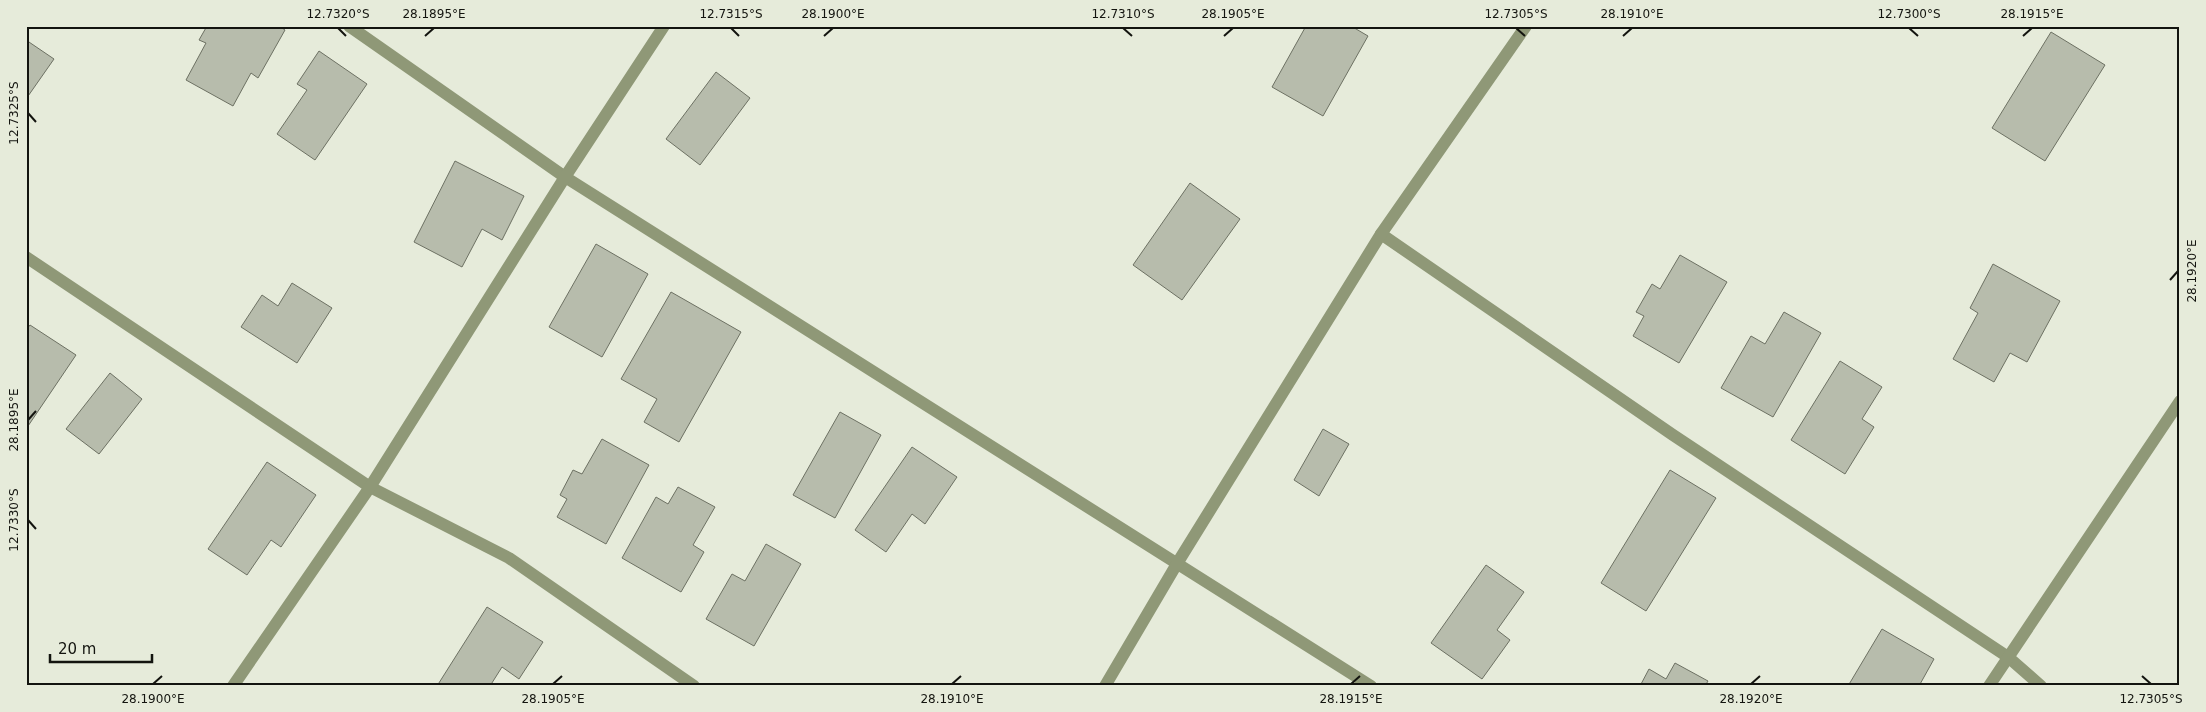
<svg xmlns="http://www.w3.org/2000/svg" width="2206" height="712" font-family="'DejaVu Sans',sans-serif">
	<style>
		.building { fill: #b7bcac; stroke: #6d7163 }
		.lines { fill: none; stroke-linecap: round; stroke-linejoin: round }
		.street { stroke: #8f9877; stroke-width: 12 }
		.ticks { fill: none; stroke: #13140f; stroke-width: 2 }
		.neatline { fill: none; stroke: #13140f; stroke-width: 2 }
		.ticks-label { font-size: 12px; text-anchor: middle; fill: #13140f }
	</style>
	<rect width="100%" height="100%" fill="#e6ebda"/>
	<!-- building -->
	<g class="building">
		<path d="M207,26H279L285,30L258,78L251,73L233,106L186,80L206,43L199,40Z"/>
		<path d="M1306,26H1351L1368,36L1323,116L1272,87Z"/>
		<path d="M2051,32L2105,65L2045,161L1992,128Z"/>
		<path d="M26,40L54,59L26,99Z"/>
		<path d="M319,51L367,84L315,160L277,134L307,90L297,84Z"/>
		<path d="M716,72L750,98L700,165L666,139Z"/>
		<path d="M455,161L524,196L502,240L482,229L462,267L414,242Z"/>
		<path d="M1190,183L1240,219L1182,300L1133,265Z"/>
		<path d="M596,244L648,274L602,357L549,327Z"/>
		<path d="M1680,255L1727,282L1679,363L1633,336L1644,316L1636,312L1652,284L1660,289Z"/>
		<path d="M1993,264L2060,301L2027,362L2010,353L1994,382L1953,359L1978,313L1970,308Z"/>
		<path d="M292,283L332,308L297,363L241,327L262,295L278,306Z"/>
		<path d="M671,292L741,332L679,442L644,422L657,399L621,379Z"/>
		<path d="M1784,312L1821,333L1773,417L1721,388L1751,336L1765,344Z"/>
		<path d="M30,325L76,355L26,429V330Z"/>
		<path d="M1840,361L1882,387L1862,419L1874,427L1845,474L1791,440Z"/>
		<path d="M110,373L142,399L99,454L66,429Z"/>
		<path d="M840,412L881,435L835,518L793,495Z"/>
		<path d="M1323,429L1349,444L1319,496L1294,480Z"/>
		<path d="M602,439L649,465L606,544L557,517L567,499L560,495L573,470L582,474Z"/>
		<path d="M912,447L957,477L925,524L912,514L886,552L855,530Z"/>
		<path d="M267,462L316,495L281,547L271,540L247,575L208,549Z"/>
		<path d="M1670,470L1716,498L1646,611L1601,583Z"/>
		<path d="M678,487L715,507L693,545L704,552L681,592L622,558L656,497L668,504Z"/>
		<path d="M766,544L801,564L754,646L706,619L732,574L745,581Z"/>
		<path d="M1486,565L1524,592L1497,630L1510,640L1482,679L1431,643Z"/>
		<path d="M487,607L543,642L519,679L502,667L490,686H437Z"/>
		<path d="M1882,629L1934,659L1919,686H1848Z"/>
		<path d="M1675,663L1708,681L1705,686H1640L1649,669L1666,679Z"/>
	</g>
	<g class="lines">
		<!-- street -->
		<g class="street">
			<path d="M349,26L565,177L1371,686"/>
			<path d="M1381,234L1673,435L2008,657L2041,686"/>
			<path d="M26,257L370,487L509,558L694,686"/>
			<path d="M233,686L370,487L565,177L664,26"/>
			<path d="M1105,686L1178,562L1381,234L1526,26"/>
			<path d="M1989,686L2180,401"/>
		</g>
	</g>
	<!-- ticks -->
	<path class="ticks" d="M338,28L346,36M731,28L739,36M1123,28L1132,36M1516,28L1525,36M1909,28L1918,36M425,36L434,28M824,36L833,28M1224,36L1233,28M1623,36L1632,28M2023,36L2032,28M28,113L36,122M2170,280L2178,271M28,420L36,411M28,520L36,529M2142,676L2151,684M153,684L162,676M553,684L562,676M952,684L961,676M1351,684L1360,676M1751,684L1760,676"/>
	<!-- border -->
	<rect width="2206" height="712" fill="none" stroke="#e6ebda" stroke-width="55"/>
	<!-- scale -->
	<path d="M50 654v8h102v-8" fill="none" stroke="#13140f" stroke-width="2.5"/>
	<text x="58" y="654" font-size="15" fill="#13140f" stroke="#e6ebda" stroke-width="4" paint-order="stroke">20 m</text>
	<rect x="28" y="28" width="2150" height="656" class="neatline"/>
	<g class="ticks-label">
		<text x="338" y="18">12.7320°S</text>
		<text x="434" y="18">28.1895°E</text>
		<text x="731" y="18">12.7315°S</text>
		<text x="833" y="18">28.1900°E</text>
		<text x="1123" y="18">12.7310°S</text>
		<text x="1233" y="18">28.1905°E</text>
		<text x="1516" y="18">12.7305°S</text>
		<text x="1632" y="18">28.1910°E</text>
		<text x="1909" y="18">12.7300°S</text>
		<text x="2032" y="18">28.1915°E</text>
		<text transform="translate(14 113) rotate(-90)" y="4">12.7325°S</text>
		<text transform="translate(2192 271) rotate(-90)" y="4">28.1920°E</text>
		<text transform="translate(14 420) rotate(-90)" y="4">28.1895°E</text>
		<text transform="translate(14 520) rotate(-90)" y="4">12.7330°S</text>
		<text x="153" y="703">28.1900°E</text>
		<text x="553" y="703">28.1905°E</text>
		<text x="952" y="703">28.1910°E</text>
		<text x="1351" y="703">28.1915°E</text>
		<text x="1751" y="703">28.1920°E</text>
		<text x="2151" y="703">12.7305°S</text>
	</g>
</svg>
